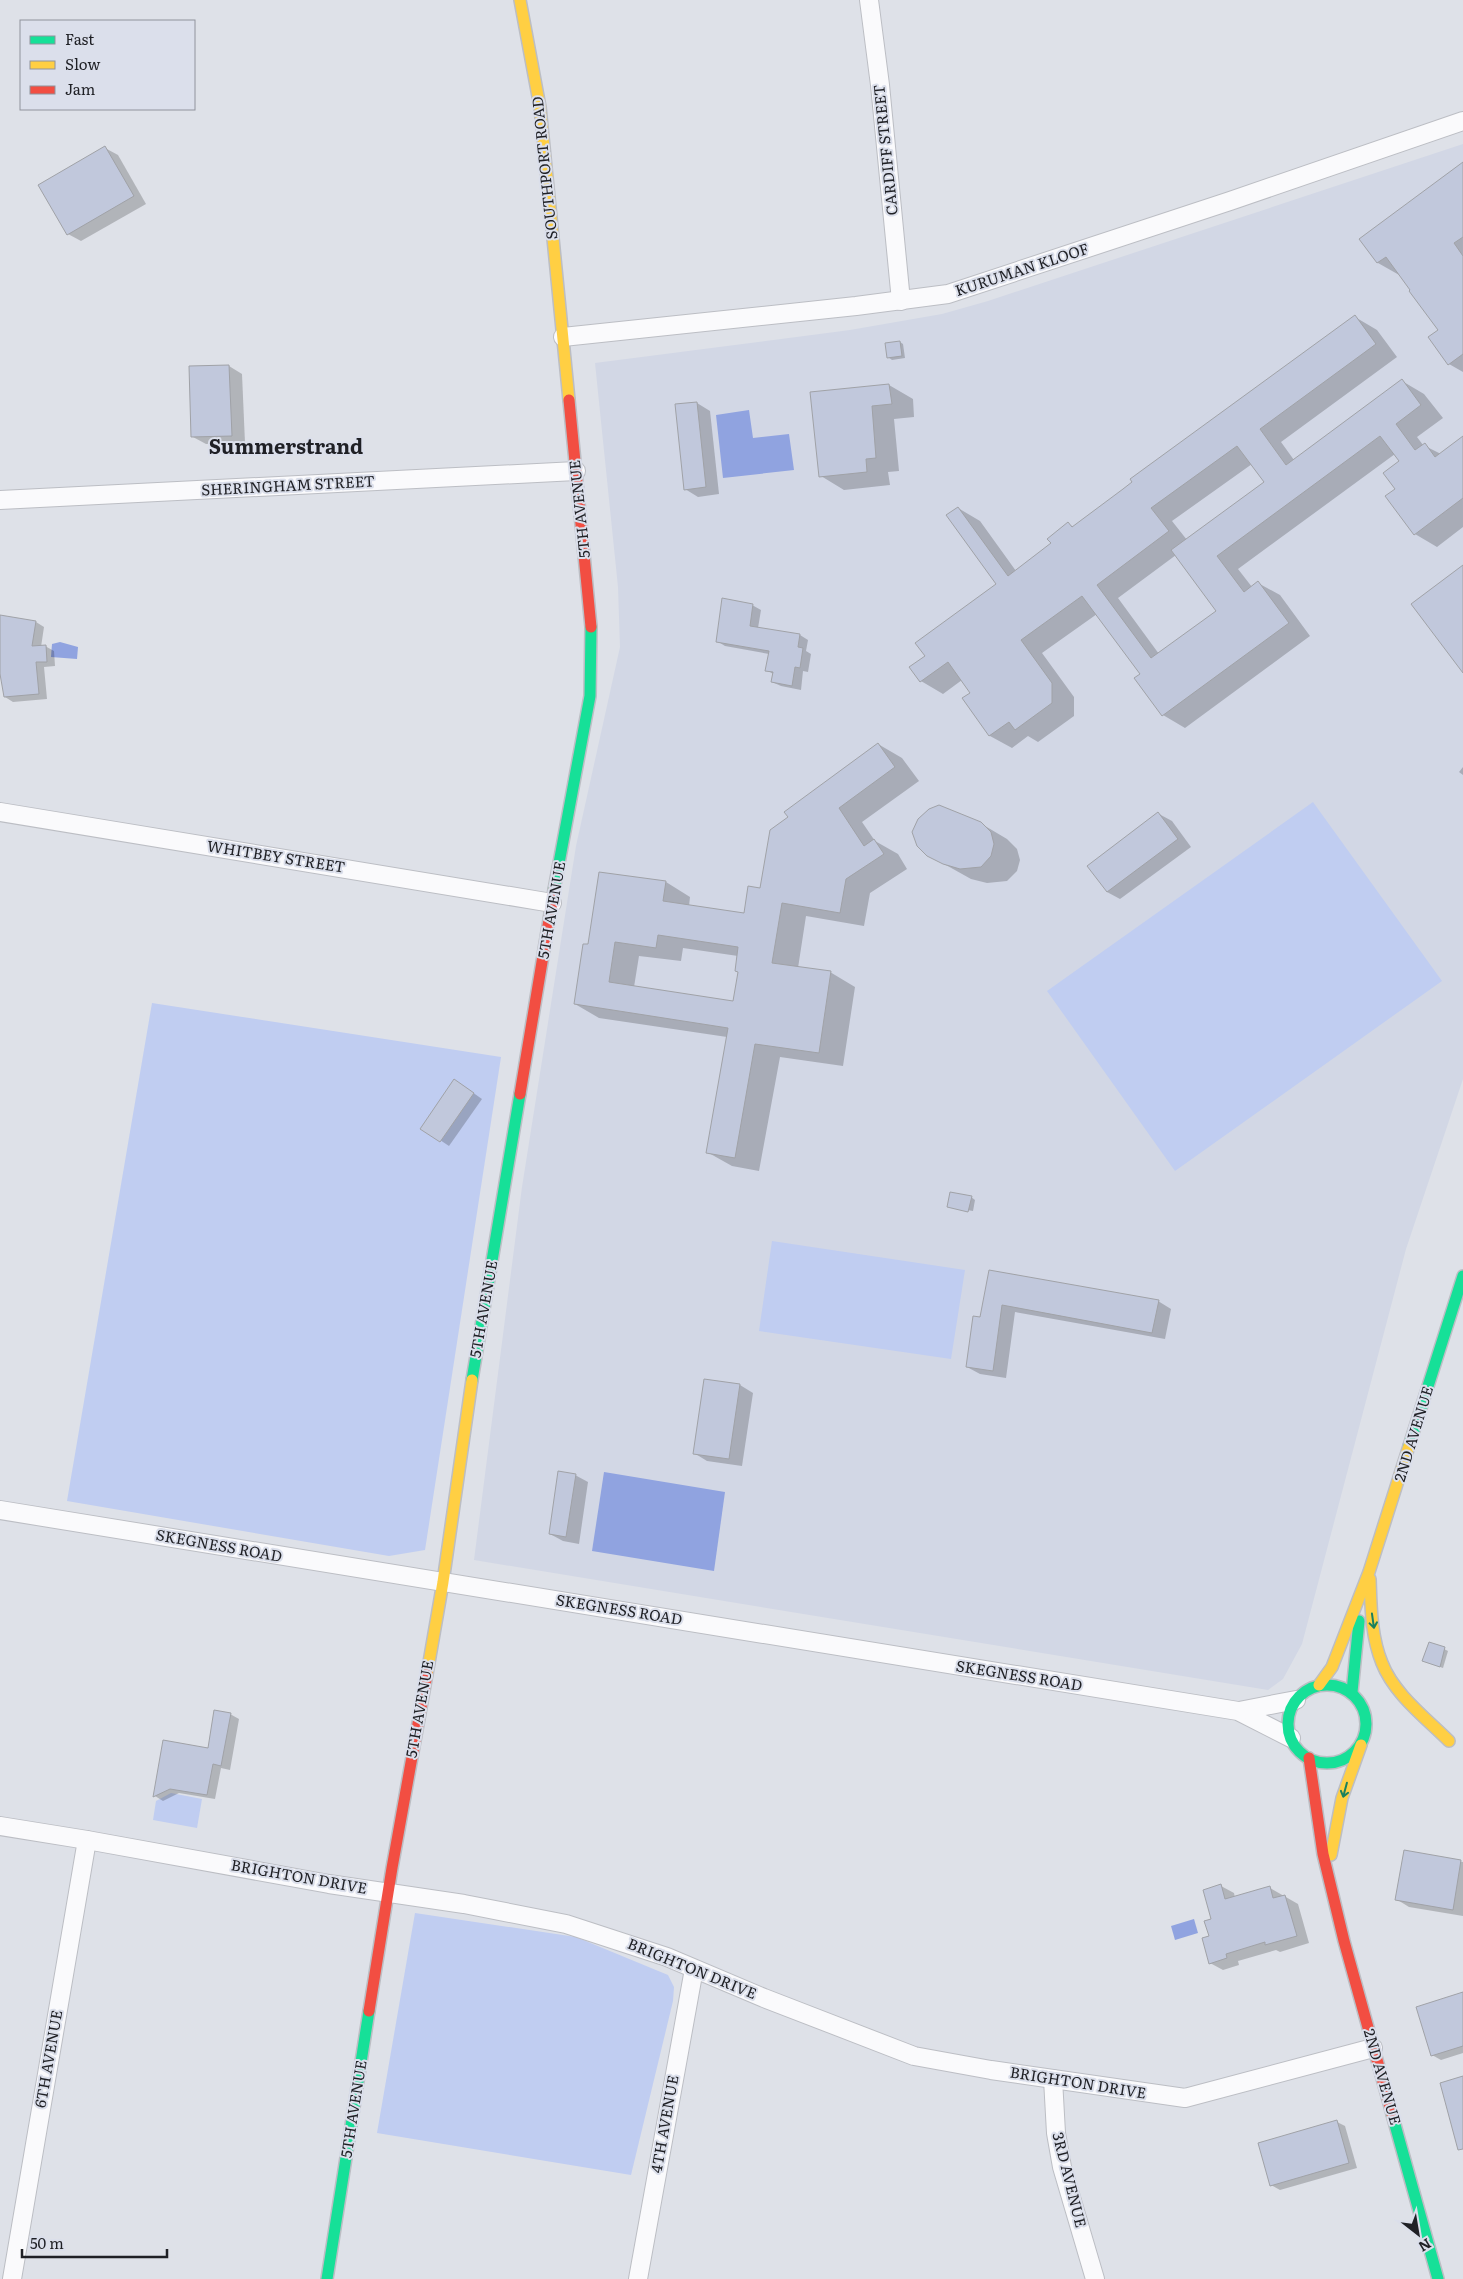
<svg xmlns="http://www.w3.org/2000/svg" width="1463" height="2279" font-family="Literata,serif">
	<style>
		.built { fill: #d2d7e5 }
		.green { fill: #c0cdf1 }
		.water { fill: #90a3e0 }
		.shadow { fill: #0003; fill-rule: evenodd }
		.building { fill: #c1c8dc; stroke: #a0a2a7; fill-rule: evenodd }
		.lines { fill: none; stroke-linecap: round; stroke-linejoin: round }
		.street-casing { stroke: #bcbec4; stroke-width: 20 }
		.fast-casing { stroke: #bcbec4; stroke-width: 14 }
		.slow-casing { stroke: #bcbec4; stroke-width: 14 }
		.jam-casing { stroke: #bcbec4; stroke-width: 14 }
		.street { stroke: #fafafc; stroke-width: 18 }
		.fast { stroke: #16e098; stroke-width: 11 }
		.slow { stroke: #ffcf43; stroke-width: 11 }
		.jam { stroke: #f24e42; stroke-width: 11 }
		.oneway { stroke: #1a805e }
		.labels { text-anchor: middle; stroke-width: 4; stroke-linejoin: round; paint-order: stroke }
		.street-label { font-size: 15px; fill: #1f2025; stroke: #dbdfeb }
		.district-label { font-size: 20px; font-weight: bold; fill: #1f2025; stroke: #dbdfeb }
	</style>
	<rect width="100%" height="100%" fill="#dee1e8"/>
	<!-- built -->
	<path class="built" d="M1463,144V1079L1406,1249L1302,1644L1283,1679L1268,1690L474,1560L522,1187L576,846L620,647L618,587L595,363L850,330L942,314L988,301Z"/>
	<!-- green -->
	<g class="green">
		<path d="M1313,802L1442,981L1175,1171L1047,991Z"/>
		<path d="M152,1003L501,1057L425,1550L389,1556L67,1501Z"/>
		<path d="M772,1241L965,1270L951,1359L759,1331Z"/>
		<path d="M171,1793L202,1799L197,1828L153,1820L156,1801Z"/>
		<path d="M415,1913L576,1937L668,1975L674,1987L673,2001L631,2175L377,2133Z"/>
	</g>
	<!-- water -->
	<g class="water">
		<path d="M749,410L753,438L789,434L794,470L723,478L716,415Z"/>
		<path d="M60,642L78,647L77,659L51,657L52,644Z"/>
		<path d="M604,1472L725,1492L714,1571L592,1551Z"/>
		<path d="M1194,1919L1198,1933L1175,1940L1171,1926Z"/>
	</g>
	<!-- shadow -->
	<g class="shadow">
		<path d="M105,148L118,155L146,204L81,241L68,234Z"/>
		<path d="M1463,164V372L1449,364L1429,337L1439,330L1401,276L1378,263L1361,240Z"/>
		<path d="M1355,317L1377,330L1397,357L1281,442L1294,460L1402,381L1424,394L1443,418L1417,437L1423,445L1441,454L1463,438V527L1437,547L1415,534L1397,489L1401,462L1395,454L1238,569L1252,587L1258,583L1280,595L1310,636L1185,728L1163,715L1142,675L1097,614L1042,653L1074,697V716L1038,742L1028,736L1012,748L990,736L963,699L972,693L962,680L943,694L921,681L926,656L998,585L958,508L980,521L1016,571L1052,544L1068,524L1074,527ZM1252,464L1265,482L1187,540L1172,521ZM1176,555L1218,611L1159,654L1118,598Z"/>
		<path d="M900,342L903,344L905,358L892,360L888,357Z"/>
		<path d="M229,366L242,374L245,443L206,444L193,437L190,368Z"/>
		<path d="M889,385L913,399L914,417L894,419L899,471L888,472L890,485L844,490L821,476L812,393Z"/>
		<path d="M697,403L710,411L719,494L698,497L685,489Z"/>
		<path d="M752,605L761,610L758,628L800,635L808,640L806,651L811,654L808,672L803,671L801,690L781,686L772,682L773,674L767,670L769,654L725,646L717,641Z"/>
		<path d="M0,616L36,622L44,627L41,647L45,646L54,651L55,666L44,667L47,699L13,702L5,697L3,677L0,675Z"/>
		<path d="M878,744L902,758L919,781L862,822L875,841L898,854L907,869L870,893L864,926L806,916L798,968L830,972L855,987L843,1066L780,1057L759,1171L732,1166L707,1152L727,1037L599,1018L575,1004L589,946L666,882L690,897L689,906L745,915L761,889ZM683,948L738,956L739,972L734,1003L634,987L639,956L681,961Z"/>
		<path d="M1463,767V775L1459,772Z"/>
		<path d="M1159,814L1172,821L1191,847L1120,899L1107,892Z"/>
		<path d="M980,823L1007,839L1017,849L1020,860L1017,871L1007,881L987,883L971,879L928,855Z"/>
		<path d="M462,1085L482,1099L449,1146L422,1128Z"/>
		<path d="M971,1197L975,1200L973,1211L948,1207Z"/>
		<path d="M990,1271L1158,1301L1171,1309L1165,1339L1015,1312L1006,1378L980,1374L967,1367L981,1318Z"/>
		<path d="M740,1385L753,1393L742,1466L707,1461L694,1453Z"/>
		<path d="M575,1475L588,1482L579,1544L563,1541L550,1534Z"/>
		<path d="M1444,1649L1448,1651L1443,1668L1423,1661Z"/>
		<path d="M230,1714L239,1719L230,1770L221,1768L215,1799L179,1793L163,1801L155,1796L209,1750Z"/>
		<path d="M1405,1852L1463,1862V1916L1409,1907L1396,1899Z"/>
		<path d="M1221,1886L1234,1893L1235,1898L1270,1888L1298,1904L1309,1943L1280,1952L1276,1950L1238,1961L1239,1965L1223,1970L1210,1963V1937Z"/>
		<path d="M1463,1994V2053L1441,2060L1432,2055Z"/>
		<path d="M1337,2122L1345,2126L1357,2168L1280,2190L1271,2185Z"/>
	</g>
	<!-- building -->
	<g class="building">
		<path d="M105,146L134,196L67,235L38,185Z"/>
		<path d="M1463,162V237L1454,243L1463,256V354L1448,365L1428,337L1438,330L1409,291L1410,290L1386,257L1377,263L1359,239Z"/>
		<path d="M1355,315L1376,344L1260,429L1286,465L1402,379L1421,405L1396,424L1415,450L1425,443L1435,457L1463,436V498L1414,535L1385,496L1395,489L1383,473L1399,461L1380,436L1217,556L1244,592L1258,581L1289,623L1162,716L1134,678L1140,674L1082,596L1021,640L1052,683V703L1015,730L1009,722L989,736L962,698L970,693L948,662L920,682L909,667L925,656L915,643L996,584L946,515L958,507L1008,576L1051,543L1047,539L1068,522L1072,527L1123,489L1132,482L1130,479ZM1237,446L1264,482L1171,550L1216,611L1151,658L1097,585L1169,531L1151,508Z"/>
		<path d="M900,341L902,356L887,358L885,343Z"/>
		<path d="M229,365L232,436L191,437L189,366Z"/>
		<path d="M889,384L892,404L872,406L876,458L866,459L867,472L819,477L810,392Z"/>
		<path d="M697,402L706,487L684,490L675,404Z"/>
		<path d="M1463,565V673L1411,604Z"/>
		<path d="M722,598L753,604L750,626L800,634L798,647L803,648L800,668L795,667L792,686L771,682L773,672L765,671L769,651L716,642Z"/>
		<path d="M0,615L36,621L32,646L46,645L47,662H36L39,694L4,697L0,674Z"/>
		<path d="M878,743L895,767L839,808L864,846L874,839L884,854L846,879L840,913L782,903L772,963L831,971L819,1053L755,1044L735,1158L706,1153L728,1028L574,1004L583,944H588L599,872L666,881L663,901L744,913L748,886L760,888L770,830L788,817L784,812ZM658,935L738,947L735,971L738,972L733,1001L609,982L615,942L656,948Z"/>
		<path d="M939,805L981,822L991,832L994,844L991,856L981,867L960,869L943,864L927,856L917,846L912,832L918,819L929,809Z"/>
		<path d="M1158,812L1178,839L1107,892L1087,866Z"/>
		<path d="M454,1079L474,1093L440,1142L420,1129Z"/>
		<path d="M950,1192L972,1196L968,1212L947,1207Z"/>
		<path d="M989,1270L1159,1300L1152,1333L1002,1305L993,1371L966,1367L973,1316L980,1317Z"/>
		<path d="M704,1379L740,1384L729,1459L693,1454Z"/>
		<path d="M558,1471L576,1474L566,1537L549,1534Z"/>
		<path d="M1429,1642L1445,1647L1440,1667L1422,1661Z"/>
		<path d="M214,1710L231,1713L221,1766L213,1764L207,1795L170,1789L153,1797L163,1740L208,1748Z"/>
		<path d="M1404,1850L1461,1860L1453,1910L1395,1900Z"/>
		<path d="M1221,1884L1225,1899L1270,1886L1273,1898L1285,1895L1297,1936L1265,1945V1942L1226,1954L1227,1958L1209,1964L1202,1938L1209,1936L1204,1921L1211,1919L1203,1890Z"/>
		<path d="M1463,1992V2046L1431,2056L1416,2007Z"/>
		<path d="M1463,2076V2149L1458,2150L1440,2083Z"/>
		<path d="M1337,2120L1349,2163L1270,2186L1258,2143Z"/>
	</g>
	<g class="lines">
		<!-- street casing -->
		<g class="street-casing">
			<g id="street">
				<path d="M869,0L880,85L901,301"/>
				<path d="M563,337L856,306L948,294L1230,201L1463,121"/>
				<path d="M0,500L576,471"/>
				<path d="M0,812L552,903"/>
				<path d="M0,1510L1238,1711L1291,1738"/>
				<path d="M1239,1711L1296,1700"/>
				<path d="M0,1826L87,1840L329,1884L464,1904L566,1924L667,1957L764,1998L914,2056L991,2070L1185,2098L1373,2048"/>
				<path d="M1053,2079L1056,2133L1062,2167L1095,2279"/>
				<path d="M12,2279L87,1840"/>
				<path d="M638,2279L694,1969"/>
			</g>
		</g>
		<!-- fast casing -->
		<g class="fast-casing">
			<g id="fast">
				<path d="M554,890L590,696L591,627"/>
				<path d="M472,1380L520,1094"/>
				<path d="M1409,1446L1463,1276"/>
				<circle cx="1327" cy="1724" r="39"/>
				<path d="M1352,1692L1359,1621"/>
				<path d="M1392,2114L1438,2279"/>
				<path d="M327,2279L369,2011"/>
			</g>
		</g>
		<!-- slow casing -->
		<g class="slow-casing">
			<g id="slow">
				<path d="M520,0L540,107L569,400"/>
				<path d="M1370,1579C1371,1607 1371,1636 1382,1663C1394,1694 1426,1718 1449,1741"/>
				<path d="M427,1674L443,1582L472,1380"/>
				<path d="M1319,1685L1332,1667L1369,1572L1409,1446"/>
				<path d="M1331,1855L1342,1798L1361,1745"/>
			</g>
		</g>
		<!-- jam casing -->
		<g class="jam-casing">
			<g id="jam">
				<path d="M569,400L591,627"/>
				<path d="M520,1094L554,890"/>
				<path d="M1309,1758L1323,1854L1344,1941L1392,2114"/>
				<path d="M369,2011L392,1868L427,1674"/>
			</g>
		</g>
		<!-- street -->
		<use href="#street" class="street"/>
		<!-- fast -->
		<use href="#fast" class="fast"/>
		<!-- slow -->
		<use href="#slow" class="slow"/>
		<!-- jam -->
		<use href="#jam" class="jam"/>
	</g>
	<!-- one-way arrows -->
	<defs><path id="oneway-shaft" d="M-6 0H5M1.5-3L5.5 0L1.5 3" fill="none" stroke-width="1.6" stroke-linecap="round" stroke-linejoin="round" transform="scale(1.25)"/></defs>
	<g class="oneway">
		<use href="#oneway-shaft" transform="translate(1373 1621) rotate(82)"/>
		<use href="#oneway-shaft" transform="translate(1345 1790) rotate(105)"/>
	</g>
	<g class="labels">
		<!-- street labels -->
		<g class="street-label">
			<text transform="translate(886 150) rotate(-96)" y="5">CARDIFF STREET</text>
			<text transform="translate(545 168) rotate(-96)" y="5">SOUTHPORT ROAD</text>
			<text transform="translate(1022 270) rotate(-18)" y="5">KURUMAN KLOOF</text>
			<text transform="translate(288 486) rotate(-3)" y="5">SHERINGHAM STREET</text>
			<text transform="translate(580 509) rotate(-96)" y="5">5TH AVENUE</text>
			<text transform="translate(276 857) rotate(9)" y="5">WHITBEY STREET</text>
			<text transform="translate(552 910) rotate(-80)" y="5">5TH AVENUE</text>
			<text transform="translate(484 1309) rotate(-80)" y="5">5TH AVENUE</text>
			<text transform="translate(1414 1434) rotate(-73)" y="5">2ND AVENUE</text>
			<text transform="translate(219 1546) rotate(10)" y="5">SKEGNESS ROAD</text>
			<text transform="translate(619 1610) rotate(9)" y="5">SKEGNESS ROAD</text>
			<text transform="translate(1019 1676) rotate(9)" y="5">SKEGNESS ROAD</text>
			<text transform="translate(420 1709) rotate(-80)" y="5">5TH AVENUE</text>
			<text transform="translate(299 1877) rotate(10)" y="5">BRIGHTON DRIVE</text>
			<text transform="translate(692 1969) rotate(22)" y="5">BRIGHTON DRIVE</text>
			<text transform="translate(49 2059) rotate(-80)" y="5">6TH AVENUE</text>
			<text transform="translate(1382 2077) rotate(74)" y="5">2ND AVENUE</text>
			<text transform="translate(1078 2083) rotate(9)" y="5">BRIGHTON DRIVE</text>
			<text transform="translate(354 2109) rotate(-81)" y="5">5TH AVENUE</text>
			<text transform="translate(665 2124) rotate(-80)" y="5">4TH AVENUE</text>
			<text transform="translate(1069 2180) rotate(76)" y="5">3RD AVENUE</text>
		</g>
		<!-- district labels -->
		<g class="district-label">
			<text x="286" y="454">Summerstrand</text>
		</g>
	</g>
	<!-- legend -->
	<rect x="20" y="20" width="175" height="90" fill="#dbdfeb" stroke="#90939c"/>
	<rect x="30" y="36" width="25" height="8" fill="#16e098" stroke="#90939c"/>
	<text x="65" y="45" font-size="15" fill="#1f2025">Fast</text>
	<rect x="30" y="61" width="25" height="8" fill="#ffcf43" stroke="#90939c"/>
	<text x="65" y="70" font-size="15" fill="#1f2025">Slow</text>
	<rect x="30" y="86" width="25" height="8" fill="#f24e42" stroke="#90939c"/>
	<text x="65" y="95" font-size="15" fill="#1f2025">Jam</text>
	<!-- north arrow -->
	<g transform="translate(1418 2234) rotate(149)" stroke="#dbdfeb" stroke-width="4" paint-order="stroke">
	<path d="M0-4L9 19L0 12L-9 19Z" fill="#1f2025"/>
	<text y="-8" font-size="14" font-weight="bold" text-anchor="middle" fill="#1f2025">N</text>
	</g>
	<!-- scale -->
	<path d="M22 2249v8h145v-8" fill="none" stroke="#1f2025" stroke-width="2.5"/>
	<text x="30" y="2249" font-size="15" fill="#1f2025" stroke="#dbdfeb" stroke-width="4" paint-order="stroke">50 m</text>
</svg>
